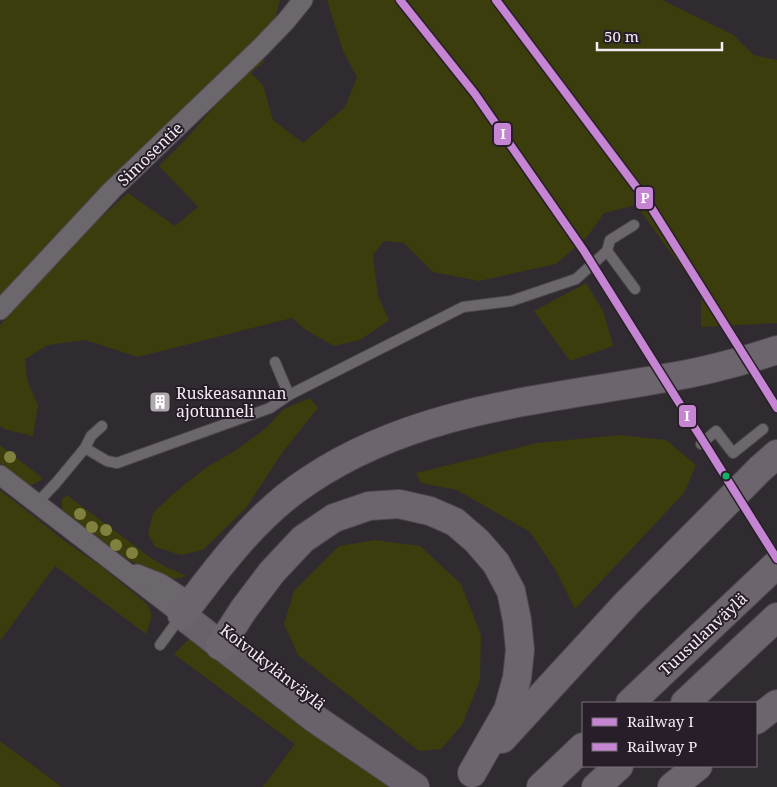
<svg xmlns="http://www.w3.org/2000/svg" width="777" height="787" font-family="'Noto Serif',serif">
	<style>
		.green { fill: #3b3d0d }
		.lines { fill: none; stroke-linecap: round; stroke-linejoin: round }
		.service-casing { stroke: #4c474c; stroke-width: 12 }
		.minor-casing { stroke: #4c474c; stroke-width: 21 }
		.primary-casing { stroke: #4c474c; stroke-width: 30 }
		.motorway-casing { stroke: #4c474c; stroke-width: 30 }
		.service { stroke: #6c676c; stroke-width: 10 }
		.minor { stroke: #6c676c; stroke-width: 19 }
		.primary { stroke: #69626a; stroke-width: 28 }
		.motorway { stroke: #6d656e; stroke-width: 28 }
		.rail-1-casing { stroke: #281e29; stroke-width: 11 }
		.rail-2-casing { stroke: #281e29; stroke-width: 11 }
		.rail-1 { stroke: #c685d2; stroke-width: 8 }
		.rail-2 { stroke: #c685d2; stroke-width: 8 }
		.tree { fill: #80813f }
		.bus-dot { fill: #13b361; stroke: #281e29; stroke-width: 2 }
		.labels { text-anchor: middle; stroke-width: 4; stroke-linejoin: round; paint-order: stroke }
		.street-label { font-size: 16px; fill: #f3ecf4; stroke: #281e29 }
		.poi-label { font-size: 16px; fill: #f3ecf4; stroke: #281e29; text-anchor: start }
		.line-badge { stroke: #281e29; stroke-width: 2 }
		.badge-label { font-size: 14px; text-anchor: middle; font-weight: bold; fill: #fff }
	</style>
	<rect width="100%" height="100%" fill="#302b30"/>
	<!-- green -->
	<g class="green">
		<path d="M0,0H280L275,19L261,34L205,87L85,209L0,302Z"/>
		<path d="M327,0H662L732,34L754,55L777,60V323L701,327V294L636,205L604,213L587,237L556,264L479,281L433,272L404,243L384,241L373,255L378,296L389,320L360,340L334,346L306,330L292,318L138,357L85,340L48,345L25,359L27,380L38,405L33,436L4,429L0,426V325L87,230L128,193L175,226L198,207L159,166L187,138L256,58L259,57L265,61L251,73L263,85L273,120L303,143L345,107L357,77L343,51Z"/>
		<path d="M586,283L604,313L613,346L570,361L534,311Z"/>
		<path d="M310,398L318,408L282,453L246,508L203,550L181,555L155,547L148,534L153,513L173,494L207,467L235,451L266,428L284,409Z"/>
		<path d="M620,435L666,440L696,465L684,493L575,609L555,569L530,532L457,490L421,483L416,473L537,443Z"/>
		<path d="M0,445L41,477V480L30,486L0,463Z"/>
		<path d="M0,490L66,542L102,567L148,605L152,616L146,634L55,566L0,641Z"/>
		<path d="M67,495L151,558L166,567L187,576L174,579L130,561L62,510V499Z"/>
		<path d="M375,540L420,546L461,584L481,635L480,680L462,725L441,749L419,751L298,655L284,624L294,591L339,546Z"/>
		<path d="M192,636L392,787H263L295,744L174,654Z"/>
		<path d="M0,741L62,787H0Z"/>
	</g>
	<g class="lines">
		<!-- service casing -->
		<g class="service-casing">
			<g id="service">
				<path d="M607,251L635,289"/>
				<path d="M275,362L289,395"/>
				<path d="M701,444L716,431L733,453L763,429"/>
				<path d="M85,448L107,461L117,463L270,408L289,395L463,307L511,301L576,279L607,251L610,240L634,225"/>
				<path d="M37,503L56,483L85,448L91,436L102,426"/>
				<path d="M160,645L181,616"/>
			</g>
		</g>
		<!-- minor casing -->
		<g class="minor-casing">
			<g id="minor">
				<path d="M0,310L112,190L261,47L286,21L303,0"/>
				<path d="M0,475L182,615"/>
				<path d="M137,574L160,583L191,603"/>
			</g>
		</g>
		<!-- primary casing -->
		<g class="primary-casing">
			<path id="primary" d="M182,615L314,718L415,787"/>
		</g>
		<!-- motorway casing -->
		<g class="motorway-casing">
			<g id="motorway">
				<path d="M182,615C218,567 257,514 308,481C416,408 546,400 671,377C707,371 743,361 777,350"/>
				<path d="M220,646L244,609L272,572L303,539L334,518L369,506L399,504L430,511L455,522L477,541L496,563L511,591L517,620L520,650L517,678L508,710L472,773"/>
				<path d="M630,703L777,564"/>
				<path d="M685,703L777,617"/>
				<path d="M756,720L777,704"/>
				<path d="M502,739L627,603L760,469L777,454"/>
				<path d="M541,787L583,747"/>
				<path d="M596,787L619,766"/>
				<path d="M672,787L698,766"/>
			</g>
		</g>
		<!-- service -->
		<use href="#service" class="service"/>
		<!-- minor -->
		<use href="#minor" class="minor"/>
		<!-- primary -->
		<use href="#primary" class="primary"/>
		<!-- motorway -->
		<use href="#motorway" class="motorway"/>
		<!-- rail-1 casing -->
		<g class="rail-1-casing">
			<path id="rail-1" d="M400,0L475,94L584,251L777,559"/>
		</g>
		<!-- rail-2 casing -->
		<g class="rail-2-casing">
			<path id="rail-2" d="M496,0L649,204L777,408"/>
		</g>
		<!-- rail-1 -->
		<use href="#rail-1" class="rail-1"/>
		<!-- rail-2 -->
		<use href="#rail-2" class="rail-2"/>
	</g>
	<!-- trees -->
	<g class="tree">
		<circle cx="10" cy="457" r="6"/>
		<circle cx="80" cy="514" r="6"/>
		<circle cx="92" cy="527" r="6"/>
		<circle cx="106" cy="530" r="6"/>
		<circle cx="116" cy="545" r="6"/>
		<circle cx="132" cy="553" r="6"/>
	</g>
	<!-- icons -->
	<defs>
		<g id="building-square" transform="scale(1.125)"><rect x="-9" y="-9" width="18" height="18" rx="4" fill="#afa8af" stroke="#281e29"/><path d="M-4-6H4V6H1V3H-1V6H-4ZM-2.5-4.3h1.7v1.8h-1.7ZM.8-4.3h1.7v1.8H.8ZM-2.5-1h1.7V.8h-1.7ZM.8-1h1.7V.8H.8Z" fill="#fff"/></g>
	</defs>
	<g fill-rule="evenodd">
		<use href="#building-square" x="160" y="402"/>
	</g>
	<!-- markers -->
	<circle class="bus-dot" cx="726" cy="476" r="4.5"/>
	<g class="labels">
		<!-- street labels -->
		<g class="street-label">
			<text transform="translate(150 154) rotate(-44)" y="6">Simosentie</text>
			<text transform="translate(703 634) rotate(-43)" y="6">Tuusulanväylä</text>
			<text transform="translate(273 667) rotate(38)" y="6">Koivukylänväylä</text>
		</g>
		<!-- poi labels -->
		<g class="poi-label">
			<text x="176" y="399">Ruskeasannan<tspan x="176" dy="18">ajotunneli</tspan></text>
		</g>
	</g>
	<g class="line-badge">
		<rect x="493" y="122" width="19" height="24" rx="5" fill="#c685d2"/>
		<rect x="635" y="186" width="19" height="24" rx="5" fill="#c685d2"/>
		<rect x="678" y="404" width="19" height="24" rx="5" fill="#c685d2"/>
	</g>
	<g class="badge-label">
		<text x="503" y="139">I</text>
		<text x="645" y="203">P</text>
		<text x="687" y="421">I</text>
	</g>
	<!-- legend -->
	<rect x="582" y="702" width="175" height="65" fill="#281e29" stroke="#79707a"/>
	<rect x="592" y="718" width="25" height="8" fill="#c685d2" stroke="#79707a"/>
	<text x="627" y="727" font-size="15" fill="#f3ecf4">Railway I</text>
	<rect x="592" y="743" width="25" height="8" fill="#c685d2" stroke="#79707a"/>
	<text x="627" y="752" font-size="15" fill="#f3ecf4">Railway P</text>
	<!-- scale -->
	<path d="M597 42v8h125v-8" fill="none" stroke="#f3ecf4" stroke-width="2.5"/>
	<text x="604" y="42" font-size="15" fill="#f3ecf4" stroke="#281e29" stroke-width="4" paint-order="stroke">50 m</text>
</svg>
